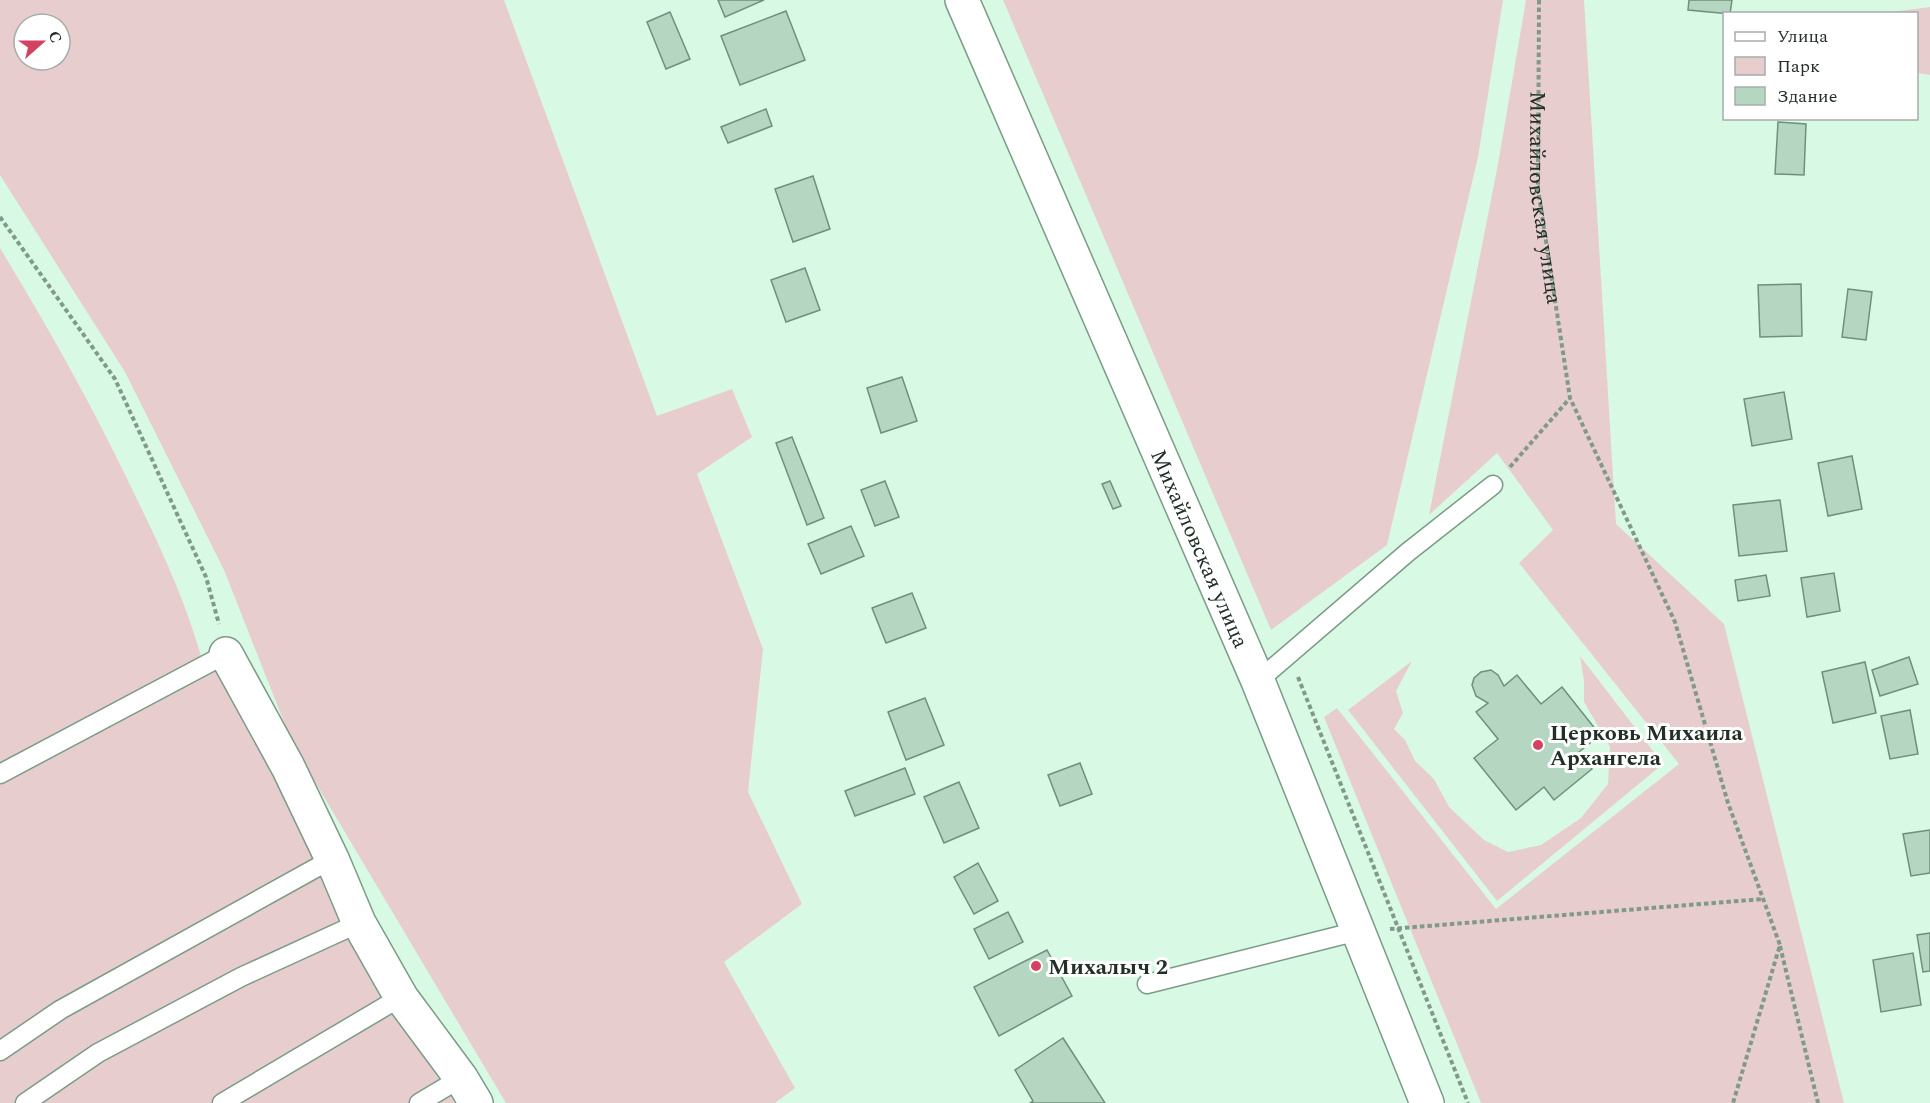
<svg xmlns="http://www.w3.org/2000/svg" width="1930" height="1103" font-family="Spectral,serif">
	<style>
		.green { fill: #e8cdcf; fill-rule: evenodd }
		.building { fill: #b5d6c1; stroke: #708f7c; stroke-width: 1.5 }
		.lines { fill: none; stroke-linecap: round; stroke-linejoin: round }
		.lane-casing { stroke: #7b9b87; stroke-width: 21 }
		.street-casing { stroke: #7b9b87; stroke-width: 36 }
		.path { stroke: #81998a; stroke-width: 4; stroke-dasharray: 4.5 3; stroke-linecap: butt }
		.lane { stroke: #fff; stroke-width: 18 }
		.street { stroke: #fff; stroke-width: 33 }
		.poi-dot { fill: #d34361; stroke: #fff; stroke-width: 2 }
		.labels { text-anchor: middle; stroke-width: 6; stroke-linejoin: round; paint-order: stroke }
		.street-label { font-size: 22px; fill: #222f27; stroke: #fff }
		.poi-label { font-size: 22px; font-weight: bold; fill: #222f27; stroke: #fff; text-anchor: start }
	</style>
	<rect width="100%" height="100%" fill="#d8fae4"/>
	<!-- green -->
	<g class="green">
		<path d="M0,0H504L657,416L732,389L752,437L697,474L763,649L748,792L802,904L724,962L795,1088L775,1103H506L293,745L224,570L125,372L0,175ZM24,24H60V60H24Z"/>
		<path d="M1003,0H1503L1478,157L1387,545L1271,630Z"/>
		<path d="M1526,0H1584L1616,524L1724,624L1844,1103H1481L1324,717L1337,708L1496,909L1679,764L1519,563L1553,530L1497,453L1429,515L1498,164Z"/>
		<path d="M1930,7V75L1917,73L1916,14L1883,13Z"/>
		<path d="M0,248C48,327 93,407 133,491C160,546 187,604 203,663L0,764Z"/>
		<path d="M1580,656L1663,764L1497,901L1348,710L1412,661L1396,691L1403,713L1394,729L1405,740L1415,761L1434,779L1449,807L1484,840L1508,852L1541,845L1581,818L1608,784L1610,747L1584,702V681Z"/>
		<path d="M234,660L386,1001L455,1103H0V776Z"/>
	</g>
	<!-- building -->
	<g class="building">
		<path d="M718,0H764L725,17Z"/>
		<path d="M1689,0H1732L1730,14L1688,10Z"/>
		<path d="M786,11L805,60L740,85L721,36Z"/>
		<path d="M670,12L690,59L666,69L647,22Z"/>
		<path d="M766,109L772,126L728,143L721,127Z"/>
		<path d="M1778,122L1806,124L1804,175L1775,174Z"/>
		<path d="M813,176L830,229L793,242L775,189Z"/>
		<path d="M805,268L820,310L786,322L771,280Z"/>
		<path d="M1801,284L1802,336L1760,337L1758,285Z"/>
		<path d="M1848,289L1872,292L1866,340L1842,337Z"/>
		<path d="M902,377L917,421L881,433L867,388Z"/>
		<path d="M1784,392L1792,439L1752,446L1744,399Z"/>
		<path d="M792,437L824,518L807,525L776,443Z"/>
		<path d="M1852,456L1862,509L1828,516L1818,463Z"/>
		<path d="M885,481L899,517L875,526L861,490Z"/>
		<path d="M1110,481L1121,506L1113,509L1102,484Z"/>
		<path d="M1780,500L1787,551L1739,556L1733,505Z"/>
		<path d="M851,526L864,556L821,574L808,544Z"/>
		<path d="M1834,573L1840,611L1807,617L1801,578Z"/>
		<path d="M1766,575L1770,596L1738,601L1735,580Z"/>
		<path d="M912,593L926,628L886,643L872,608Z"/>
		<path d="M1909,657L1918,684L1880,696L1872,670Z"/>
		<path d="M1865,662L1876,713L1833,723L1822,672Z"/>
		<path d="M1491,670L1498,675L1504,686L1517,675L1541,704L1562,687L1600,735L1579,752L1592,769L1554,800L1544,787L1516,810L1474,758L1498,739L1476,712L1488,703L1476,696L1472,685L1474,678L1481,672Z"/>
		<path d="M925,698L944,745L906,760L888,712Z"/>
		<path d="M1910,710L1918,754L1890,759L1881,716Z"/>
		<path d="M1080,763L1092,794L1060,806L1048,775Z"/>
		<path d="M905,768L915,794L855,816L845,791Z"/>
		<path d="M959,782L979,828L944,843L924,797Z"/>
		<path d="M1930,830V873L1911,876L1903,834Z"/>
		<path d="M978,863L998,901L974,914L954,877Z"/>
		<path d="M1008,912L1023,942L989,959L974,929Z"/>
		<path d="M1930,933V971L1923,972L1917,935Z"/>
		<path d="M1047,950L1072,996L999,1036L974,987Z"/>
		<path d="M1913,953L1921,1005L1881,1012L1873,960Z"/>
		<path d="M1063,1038L1105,1103H1030L1033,1101L1015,1070Z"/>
	</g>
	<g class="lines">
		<!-- lane casing -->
		<g class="lane-casing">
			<g id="lane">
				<path d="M1258,681L1408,552L1493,485"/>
				<path d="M0,774L226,654"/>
				<path d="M1147,984L1358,931"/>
				<path d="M0,1051L60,1010L332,859"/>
				<path d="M25,1103L98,1053L241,977L359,923"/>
				<path d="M222,1103L401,997"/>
				<path d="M419,1103L461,1078"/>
			</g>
		</g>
		<!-- street casing -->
		<g class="street-casing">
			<g id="street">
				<path id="s2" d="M962,0L1258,681L1427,1103"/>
				<path d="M226,654L288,767L332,859L359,923L401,997L461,1078L476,1103"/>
			</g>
		</g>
		<!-- path -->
		<g class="path">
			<path id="s1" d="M1539,0L1538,189L1570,398L1675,622L1728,803L1780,945L1733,1103"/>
			<path d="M0,217L115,379L206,577L219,624"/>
			<path d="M1510,467L1570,398"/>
			<path d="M1298,677L1468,1103"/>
			<path d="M1390,929L1763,899"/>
			<path d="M1780,946L1818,1103"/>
		</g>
		<!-- lane -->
		<use href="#lane" class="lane"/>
		<!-- street -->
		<use href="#street" class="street"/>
	</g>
	<!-- markers -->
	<g class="poi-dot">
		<circle cx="1538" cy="745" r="6"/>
		<circle cx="1036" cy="966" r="6"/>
	</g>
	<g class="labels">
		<!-- street labels -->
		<g class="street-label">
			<text dy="8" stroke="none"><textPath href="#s1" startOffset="198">Михайловская улица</textPath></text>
			<text dy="8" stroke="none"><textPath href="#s2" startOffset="598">Михайловская улица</textPath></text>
		</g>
		<!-- poi labels -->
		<g class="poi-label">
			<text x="1550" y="740">Церковь Михаила<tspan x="1550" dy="25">Архангела</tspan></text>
			<text x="1048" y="974">Михалыч 2</text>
		</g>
	</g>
	<!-- legend -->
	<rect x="1723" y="12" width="195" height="108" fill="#ffffff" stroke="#a7aca9" stroke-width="1.5"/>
	<rect x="1735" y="32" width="30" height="9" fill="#ffffff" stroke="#a7aca9" stroke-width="1.5"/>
	<text x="1777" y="42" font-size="18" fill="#222f27">Улица</text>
	<rect x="1735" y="57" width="30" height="18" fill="#e8cdcf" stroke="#a7aca9" stroke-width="1.5"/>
	<text x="1777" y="72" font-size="18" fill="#222f27">Парк</text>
	<rect x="1735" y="87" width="30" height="18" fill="#b5d6c1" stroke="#a7aca9" stroke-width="1.5"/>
	<text x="1777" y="102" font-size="18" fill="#222f27">Здание</text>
	<!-- north arrow -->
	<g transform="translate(42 42) rotate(69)"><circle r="28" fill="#ffffff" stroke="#a7aca9" stroke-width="1.5"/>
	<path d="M0-4.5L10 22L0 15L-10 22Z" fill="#d34361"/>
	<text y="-9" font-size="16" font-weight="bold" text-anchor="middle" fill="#222f27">С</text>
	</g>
</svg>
